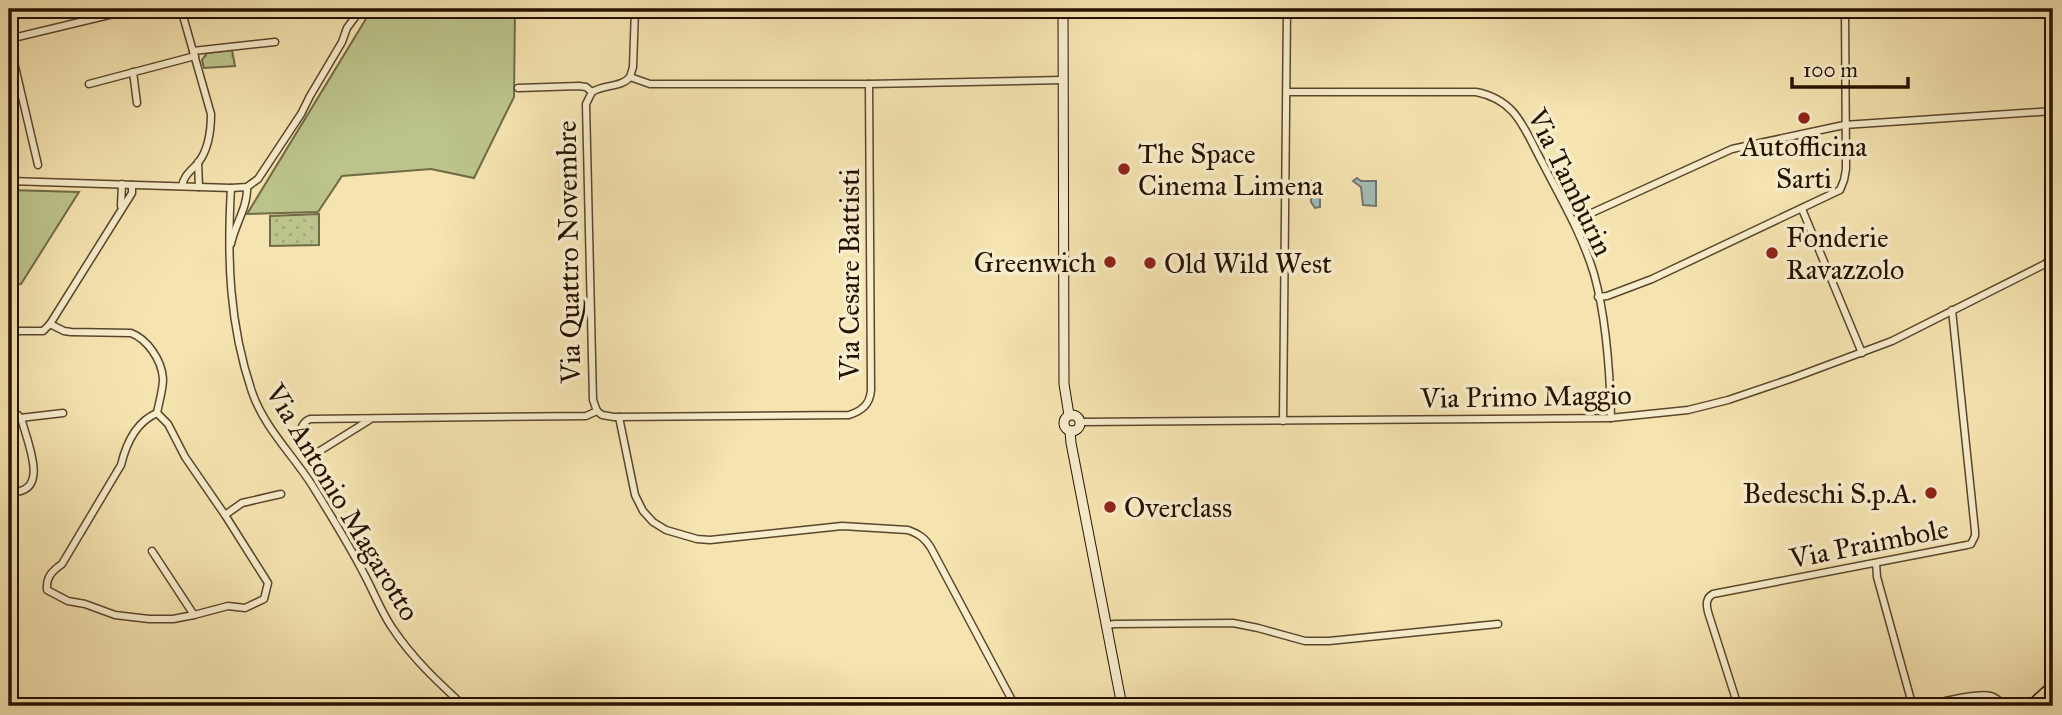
<svg xmlns="http://www.w3.org/2000/svg" width="2062" height="715" font-family="'IM FELL Great Primer',serif">
	<style>
		.park { fill: url(#park-crowns); stroke: #716a46; stroke-width: 2 }
		.garden { fill: url(#garden-dots); stroke: #716a46; stroke-width: 2 }
		.pitch { fill: #bcc48b; stroke: #716a46; stroke-width: 2 }
		.water { fill: #a2bbb8; stroke: #70776e; stroke-width: 2 }
		.lines { fill: none; stroke-linecap: round; stroke-linejoin: round }
		.street-casing { stroke: #5a462c; stroke-width: 9 }
		.secondary-casing { stroke: #261100; stroke-width: 11 }
		.highway-casing { stroke: #261100; stroke-width: 13 }
		.street { stroke: #f8edcc; stroke-width: 6 }
		.secondary { stroke: #f8edcc; stroke-width: 9 }
		.highway { stroke: #f5e4b0; stroke-width: 10 }
		.poi-dot { fill: #8f2418; stroke: #f8edcc; stroke-width: 2.5 }
		.labels { text-anchor: middle; stroke-width: 7; stroke-linejoin: round; paint-order: stroke }
		.poi-label { font-size: 28px; fill: #261100; stroke: #f8edcc; text-anchor: start }
		.street-label { font-size: 28px; fill: #261100; stroke: #f8edcc }
	</style>
	<defs>
		<pattern id="park-crowns" width="20" height="18" patternUnits="userSpaceOnUse" patternTransform="scale(1.75)"><rect width="20" height="18" fill="#bcc48b"/><path d="M2 6a3 3 0 1 1 6 0M12 15a3 3 0 1 1 6 0" fill="none" stroke="#a1a776"/></pattern>
		<pattern id="garden-dots" width="8" height="8" patternUnits="userSpaceOnUse" patternTransform="scale(1.75)"><rect width="8" height="8" fill="#bcc48b"/><path d="M2 2h.1M6 6h.1" fill="none" stroke="#a1a776" stroke-width="1.8" stroke-linecap="round"/></pattern>
	</defs>
	<rect width="100%" height="100%" fill="#f5e4b0"/>
	<filter id="stains"><feTurbulence type="fractalNoise" baseFrequency=".00286" numOctaves="4"/><feColorMatrix values="0 0 0 0 .2 0 0 0 0 .09 0 0 0 0 .02 0 0 0 .5 -.17"/></filter>
	<radialGradient id="worn" r=".72"><stop offset=".6" stop-color="#630" stop-opacity="0"/><stop offset="1" stop-color="#630" stop-opacity=".3"/></radialGradient>
	<!-- park -->
	<path class="park" d="M232,50L235,66L204,68L202,60L207,53Z"/>
	<!-- garden -->
	<path class="garden" d="M319,214V245L270,246V216Z"/>
	<!-- pitch -->
	<g class="pitch">
		<path d="M372,9H515L514,97L474,178L431,169L342,176L318,212L247,214Z"/>
		<path d="M9,190L79,192L21,284L9,285Z"/>
	</g>
	<!-- water -->
	<g class="water">
		<path d="M1357,178L1361,181H1376V206L1363,205L1361,187L1353,181Z"/>
		<path d="M1311,181L1320,183V207L1315,208L1311,202Z"/>
	</g>
	<g class="lines">
		<!-- street casing -->
		<g class="street-casing">
			<g id="street">
				<path d="M181,9L211,114C211,130 209,149 198,163C191,171 184,175 182,186"/>
				<path d="M9,39L134,9"/>
				<path d="M9,41L38,165"/>
				<path d="M193,51L275,42"/>
				<path d="M133,72L137,103"/>
				<path d="M630,77L650,84H869L1062,80"/>
				<path d="M630,77L633,67L635,9"/>
				<path d="M89,84L195,56"/>
				<path d="M518,88L579,86L586,87L592,92"/>
				<path d="M592,92L586,104L593,400L597,411"/>
				<path d="M592,92C604,84 621,88 630,77"/>
				<path d="M1287,92H1476C1517,100 1524,129 1542,162C1561,199 1582,234 1594,274C1606,317 1610,374 1611,418"/>
				<path d="M198,162L199,187"/>
				<path d="M9,181L231,188L247,187L258,179L301,114L310,96L342,42L347,28L361,9"/>
				<path d="M231,188C227,258 229,324 252,392C264,427 292,454 312,485C330,514 348,543 363,572C373,590 381,612 393,629C413,659 438,682 464,706"/>
				<path d="M121,206L122,184"/>
				<path d="M1802,209L1862,353"/>
				<path d="M1574,221L1732,149L1844,125L2053,111"/>
				<path d="M231,244C235,224 248,207 247,187"/>
				<path d="M1598,297L1607,296L1652,279L1840,190L1844,180L1846,169L1845,9"/>
				<path d="M50,324L64,331L71,332L131,333C147,339 162,360 163,379C163,390 159,402 157,413"/>
				<path d="M9,331H43L50,324L132,193V185"/>
				<path d="M597,411L602,415L614,417L849,415C861,411 870,405 871,390L869,84"/>
				<path d="M9,412L18,415L22,421C28,445 51,494 9,492"/>
				<path d="M157,413L168,424L185,457L225,515L268,583L264,599L245,608L228,606L194,615L173,619H149L115,615L85,604L68,601L47,590C46,577 52,571 62,564L121,465C126,444 136,422 157,413Z"/>
				<path d="M619,417L635,495L643,511L653,522L666,530L697,539L710,540L842,526L908,530C919,534 925,538 931,548L1015,706"/>
				<path d="M20,418L63,413"/>
				<path d="M371,419L318,452L308,450L300,438C300,429 302,422 310,419L586,416L597,411"/>
				<path d="M1283,421L1287,9"/>
				<path d="M1080,422L1610,418L1688,410L1728,400L1793,378L1892,341L2045,264L2053,257"/>
				<path d="M225,515L242,503L281,494"/>
				<path d="M152,551L194,615"/>
				<path d="M1876,563L1877,577L1911,700L1916,704L1923,706C1938,703 1978,692 1991,696C1997,698 2001,702 2005,706"/>
				<path d="M1107,625L1115,624L1233,623L1258,628L1305,641H1329L1498,624"/>
				<path d="M1738,706L1708,612C1706,604 1706,598 1713,594L1967,545L1971,544L1975,536V531L1952,310"/>
			</g>
		</g>
		<!-- secondary casing -->
		<g class="secondary-casing">
			<g id="secondary">
				<path d="M1063,9L1064,384L1069,415"/>
				<circle cx="1072" cy="423" r="8"/>
				<path d="M1070,431L1071,443L1122,706"/>
			</g>
		</g>
		<!-- highway casing -->
		<g class="highway-casing">
			<g id="highway">
				<path d="M2031,706L2053,686"/>
				<path d="M2047,706L2053,700"/>
			</g>
		</g>
		<!-- street -->
		<use href="#street" class="street"/>
		<!-- secondary -->
		<use href="#secondary" class="secondary"/>
		<!-- highway -->
		<use href="#highway" class="highway"/>
	</g>
	<!-- markers -->
	<g class="poi-dot">
		<circle cx="1804" cy="118" r="7"/>
		<circle cx="1124" cy="169" r="7"/>
		<circle cx="1772" cy="253" r="7"/>
		<circle cx="1110" cy="262" r="7"/>
		<circle cx="1150" cy="263" r="7"/>
		<circle cx="1931" cy="493" r="7"/>
		<circle cx="1110" cy="507" r="7"/>
	</g>
	<g class="labels">
		<!-- poi labels -->
		<g class="poi-label">
			<text x="1804" y="156" text-anchor="middle">Autofficina<tspan x="1804" dy="32">Sarti</tspan></text>
			<text x="1138" y="163">The Space<tspan x="1138" dy="32">Cinema Limena</tspan></text>
			<text x="1786" y="247">Fonderie<tspan x="1786" dy="32">Ravazzolo</tspan></text>
			<text x="1096" y="272" text-anchor="end">Greenwich</text>
			<text x="1164" y="273">Old Wild West</text>
			<text x="1917" y="503" text-anchor="end">Bedeschi S.p.A.</text>
			<text x="1124" y="517">Overclass</text>
		</g>
		<!-- street labels -->
		<g class="street-label">
			<text transform="translate(1571 182) rotate(64)" y="10">Via Tamburin</text>
			<text transform="translate(568 252) rotate(-91)" y="10">Via Quattro Novembre</text>
			<text transform="translate(849 274) rotate(-90)" y="10">Via Cesare Battisti</text>
			<text transform="translate(1526 396) rotate(-1)" y="10">Via Primo Maggio</text>
			<text transform="translate(343 502) rotate(59)" y="10">Via Antonio Magarotto</text>
			<text transform="translate(1869 543) rotate(-11)" y="10">Via Praimbole</text>
		</g>
	</g>
	<!-- margin -->
	<rect width="2062" height="715" fill="none" stroke="#f5e4b0" stroke-width="35"/>
	<rect x="10" y="10" width="2041" height="694" fill="none" stroke="#261100" stroke-width="3.5"/>
	<rect x="18" y="18" width="2027" height="680" fill="none" stroke="#261100" stroke-width="2"/>
	<!-- scale -->
	<path d="M1792 77v10h116v-10" fill="none" stroke="#261100" stroke-width="3.5"/>
	<text x="1803" y="77" font-size="21" fill="#261100" stroke="#f8edcc" stroke-width="5" paint-order="stroke">100 m</text>
	<rect width="100%" height="100%" filter="url(#stains)"/>
	<rect width="100%" height="100%" fill="url(#worn)"/>
</svg>
